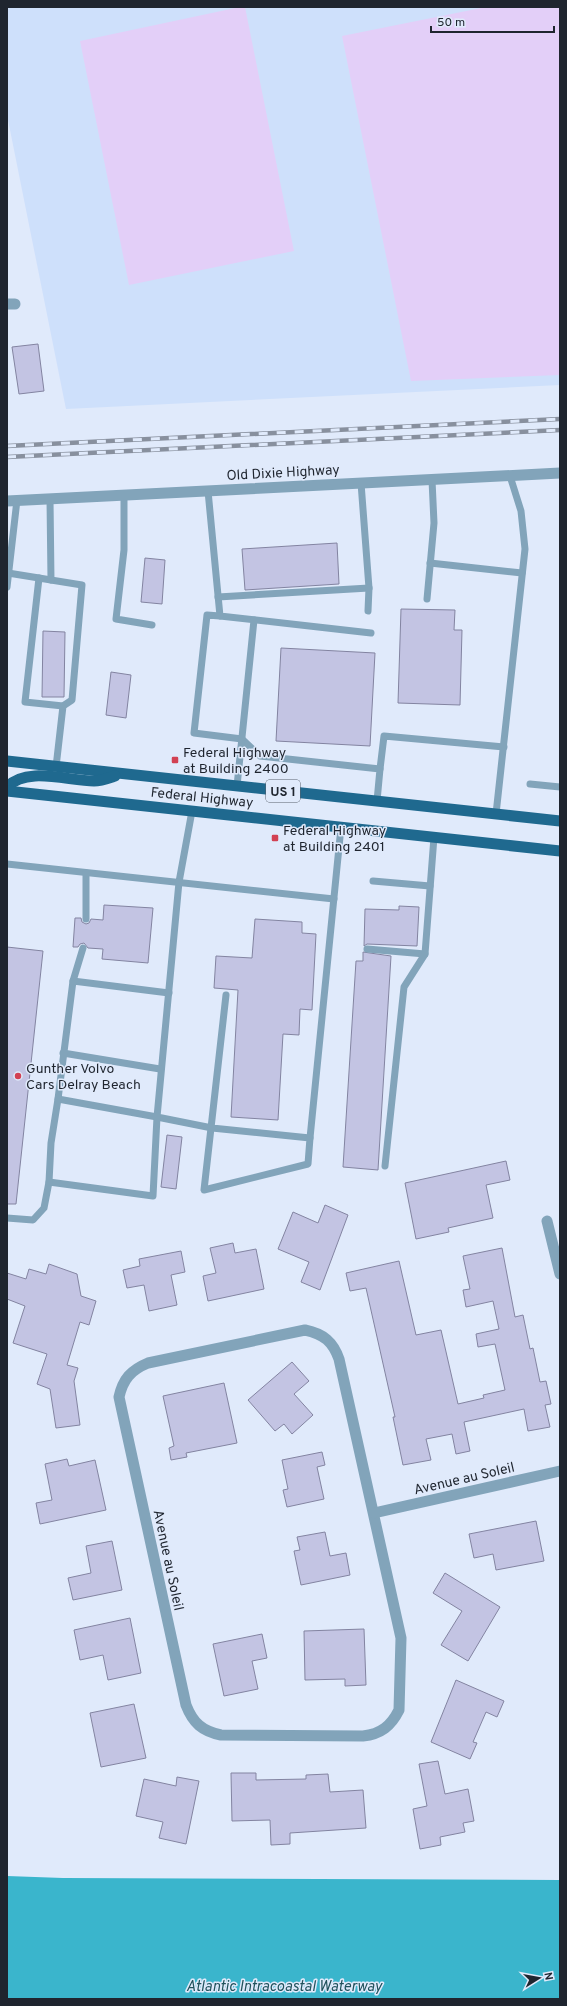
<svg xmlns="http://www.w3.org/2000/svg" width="567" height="2006" font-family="Overpass,sans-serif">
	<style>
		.built { fill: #cee0fb }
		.green { fill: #e3cff8 }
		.water { fill: #3ab5cc }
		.building { fill: #c3c4e3; stroke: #8384a1 }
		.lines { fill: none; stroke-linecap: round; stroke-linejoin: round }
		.service { stroke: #82a4ba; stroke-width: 7 }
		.minor { stroke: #82a4ba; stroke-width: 11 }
		.tertiary { stroke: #82a4ba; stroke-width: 11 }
		.primary { stroke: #1f698f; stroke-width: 11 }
		.rail-casing { stroke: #88909e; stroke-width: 4.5 }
		.rail { stroke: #e0eafb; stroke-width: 3; stroke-dasharray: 9; stroke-linecap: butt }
		.poi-dot { fill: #d24153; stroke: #e0eafb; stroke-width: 1.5 }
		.labels { text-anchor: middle; stroke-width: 3; stroke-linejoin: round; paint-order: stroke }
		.shield { fill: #e0eafb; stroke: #59606c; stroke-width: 1 }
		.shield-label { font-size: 13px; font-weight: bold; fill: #1f252f }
		.street-label { font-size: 14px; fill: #1f252f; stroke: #e0eafb }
		.poi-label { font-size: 14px; fill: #1f252f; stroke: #e0eafb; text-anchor: start }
		.water-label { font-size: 15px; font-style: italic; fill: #20525c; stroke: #e0eafb }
	</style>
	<rect width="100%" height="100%" fill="#e0eafb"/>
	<!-- built -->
	<path class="built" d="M7,7H560V385L66,409L7,115Z"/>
	<!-- green -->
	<g class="green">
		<path d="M240,7H245L294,251L129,285L80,41Z"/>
		<path d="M486,7H560V375L411,381L342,36Z"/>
	</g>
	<!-- water -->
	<path class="water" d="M7,1876L63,1878L560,1880V1999H7Z"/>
	<!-- building -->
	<g class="building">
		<path d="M38,344L44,391L19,394L12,347Z"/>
		<path d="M337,543L339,584L245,590L242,549Z"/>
		<path d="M145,558L165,560L162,604L141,602Z"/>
		<path d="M401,609L455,610L454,630H462L460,705L398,703Z"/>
		<path d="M43,631L65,632L64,697H42Z"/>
		<path d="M281,648L375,653L370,746L276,741Z"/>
		<path d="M111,672L131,675L126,718L106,715Z"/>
		<path d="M104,905L153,908L148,963L102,959L103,949L88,948L84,943L80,944L78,947H73L75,918H81L82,922L86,924L89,923L91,919L103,920Z"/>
		<path d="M399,906L419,907L417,946L367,944L364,946L365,909L399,910Z"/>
		<path d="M255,919L302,922V933L316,934L312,1010L300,1009L299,1035L283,1034L278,1120L231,1117L238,990L214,988L216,956L252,958Z"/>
		<path d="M7,947L43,951L16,1204H7Z"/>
		<path d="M363,952L391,956L378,1170L343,1167L356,961H363Z"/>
		<path d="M167,1135L182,1137L176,1189L161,1187Z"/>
		<path d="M506,1161L510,1180L486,1185L493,1218L448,1228L449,1232L416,1239L405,1183Z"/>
		<path d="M325,1205L348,1215L320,1290L301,1282L309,1262L278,1249L293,1212L318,1223Z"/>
		<path d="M233,1243L235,1253L256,1249L264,1289L208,1301L203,1276L216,1273L210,1248Z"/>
		<path d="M502,1248L515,1317L523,1315L530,1349L533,1348L540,1382L546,1381L551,1404L545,1405L550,1427L528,1431L524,1409L464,1422L470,1451L456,1454L452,1434L426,1439L431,1460L403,1465L393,1417H395L366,1288L350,1291L346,1273L399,1261L416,1335L441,1330L458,1404L484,1398L483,1395L505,1390L495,1344L478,1347L476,1334L499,1329L493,1301L466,1307L463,1290L470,1289L463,1256Z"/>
		<path d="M181,1251L185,1272L171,1275L177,1305L149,1311L144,1285L127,1288L123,1270L140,1266L139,1259Z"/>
		<path d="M49,1264L77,1274L81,1296L96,1301L89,1325L80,1322L67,1365L78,1368L74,1381L80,1425L56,1428L50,1389L37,1384L47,1354L13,1343L25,1306L7,1299V1273L26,1279L29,1269L46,1274Z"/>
		<path d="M292,1362L309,1381L294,1394L313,1415L292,1434L284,1424L275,1431L248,1400Z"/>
		<path d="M224,1383L237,1443L186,1453L187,1457L171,1460L169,1448L174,1446L163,1396Z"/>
		<path d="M322,1452L325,1465L317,1467L324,1499L287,1507L283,1490L288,1489L282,1460Z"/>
		<path d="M67,1459L69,1466L95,1460L106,1510L40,1524L36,1503L52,1500L45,1464Z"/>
		<path d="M536,1521L544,1561L496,1570L493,1554L474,1558L469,1534Z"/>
		<path d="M325,1532L330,1556L346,1553L350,1575L301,1585L294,1551L300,1550L297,1537Z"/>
		<path d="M112,1541L122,1590L73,1600L68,1578L91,1573L86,1546Z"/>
		<path d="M445,1573L500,1607L468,1661L441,1645L462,1611L433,1593Z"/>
		<path d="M130,1618L141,1673L108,1680L103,1655L80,1660L74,1630Z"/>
		<path d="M364,1629L366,1685L345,1686V1679L305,1680L304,1631Z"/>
		<path d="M262,1634L267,1658L252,1661L258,1689L224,1696L213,1644Z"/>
		<path d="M456,1680L504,1701L497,1717L486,1712L473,1742L477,1743L470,1759L431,1742Z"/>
		<path d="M134,1704L146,1758L101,1767L90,1713Z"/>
		<path d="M438,1761L445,1794L468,1789L474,1821L463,1823L465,1832L440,1837L441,1845L420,1849L413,1809L427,1806L419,1764Z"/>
		<path d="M231,1773H256V1780L306,1779V1775L328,1774L330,1792L363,1790L366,1828L290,1833V1844L271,1845L270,1820L232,1821Z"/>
		<path d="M177,1777L199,1781L186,1844L159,1838L163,1822L136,1816L144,1779L176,1786Z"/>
	</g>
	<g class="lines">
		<!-- service -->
		<g class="service">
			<path d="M208,491L220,616L371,633"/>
			<path d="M124,495V550L116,619L152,625"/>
			<path d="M50,499L51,580L82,585L72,700L63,706L56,767"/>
			<path d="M430,563L522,573"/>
			<path d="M8,573L39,578"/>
			<path d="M51,580L39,578L25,702L63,706"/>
			<path d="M7,587L17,500"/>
			<path d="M218,597L369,588L361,483"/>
			<path d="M427,599L434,523L432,480"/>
			<path d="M368,611L369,588"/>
			<path d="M220,616L207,615L194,733L242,739L260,756L380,769L377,801"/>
			<path d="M380,769L384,736L504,747"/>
			<path d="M530,784L560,787"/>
			<path d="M237,786L254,620"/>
			<path d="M192,811L179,882L157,1117L212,1128L310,1138L308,1164L204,1190L226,995"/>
			<path d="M496,814L525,549L521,511L510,476"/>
			<path d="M7,864L334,899"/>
			<path d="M86,873V919"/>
			<path d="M373,881L430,886"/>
			<path d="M367,949L425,954"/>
			<path d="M73,981L169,993"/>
			<path d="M63,1053L160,1069"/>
			<path d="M310,1138L341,827"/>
			<path d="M385,1166L404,987L425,954L434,837"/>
			<path d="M49,1182L153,1196L157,1117L58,1099"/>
			<path d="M7,1218L33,1220L44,1208L49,1182L51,1143L58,1099L73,981L83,948"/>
		</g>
		<!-- minor -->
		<g class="minor">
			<path d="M7,304H15"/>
			<path d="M547,1221L560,1274"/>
			<path d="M305,1330C324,1334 333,1342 339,1359L401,1638L399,1710C391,1726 381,1734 363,1736L221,1735C202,1731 193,1723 186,1705L119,1397C123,1379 131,1370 148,1363Z"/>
			<path d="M374,1513L560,1471"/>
		</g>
		<!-- tertiary -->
		<path class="tertiary" d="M7,501L560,473"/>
		<!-- primary -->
		<g class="primary">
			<path d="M7,761L560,821"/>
			<path d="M7,787C27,766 68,781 94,781C101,781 109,778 115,776"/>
			<path d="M7,791L560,851"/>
		</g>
		<!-- rail casing -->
		<g class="rail-casing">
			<g id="rail">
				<path d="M7,446L560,419"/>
				<path d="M7,457L560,430"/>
			</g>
		</g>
		<!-- rail -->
		<use href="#rail" class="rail"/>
	</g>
	<!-- markers -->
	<g class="poi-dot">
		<rect x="171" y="756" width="8" height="8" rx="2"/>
		<rect x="271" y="834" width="8" height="8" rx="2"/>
		<circle cx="18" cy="1076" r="4"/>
	</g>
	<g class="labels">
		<!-- shield labels -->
		<rect class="shield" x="266" y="780" width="34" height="22" rx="3"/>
		<g class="shield-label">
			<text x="283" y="796">US 1</text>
		</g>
		<!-- street labels -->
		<g class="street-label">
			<text transform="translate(283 472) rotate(-3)" y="5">Old Dixie Highway</text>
			<text transform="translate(202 797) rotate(6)" y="5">Federal Highway</text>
			<text transform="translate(464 1478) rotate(-13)" y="5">Avenue au Soleil</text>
			<text transform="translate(169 1560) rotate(78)" y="5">Avenue au Soleil</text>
		</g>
		<!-- poi labels -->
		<g class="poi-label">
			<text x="183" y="757">Federal Highway<tspan x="183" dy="16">at Building 2400</tspan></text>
			<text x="283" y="835">Federal Highway<tspan x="283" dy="16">at Building 2401</tspan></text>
			<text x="26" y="1073">Gunther Volvo<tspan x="26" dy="16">Cars Delray Beach</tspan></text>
		</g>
		<!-- water labels -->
		<g class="water-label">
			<text x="284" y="1991">Atlantic Intracoastal Waterway</text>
		</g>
	</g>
	<!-- border -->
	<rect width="567" height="2006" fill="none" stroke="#1f252f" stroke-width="16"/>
	<!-- north arrow -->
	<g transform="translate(539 1978) rotate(79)" stroke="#e0eafb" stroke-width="3" paint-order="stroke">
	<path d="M0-3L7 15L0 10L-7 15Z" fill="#1f252f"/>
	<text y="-6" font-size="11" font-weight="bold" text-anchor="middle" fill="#1f252f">N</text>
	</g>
	<!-- scale -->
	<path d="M431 26v6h123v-6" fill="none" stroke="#1f252f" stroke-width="2"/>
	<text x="437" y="26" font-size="12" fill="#1f252f" stroke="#e0eafb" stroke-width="3" paint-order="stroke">50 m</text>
</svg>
